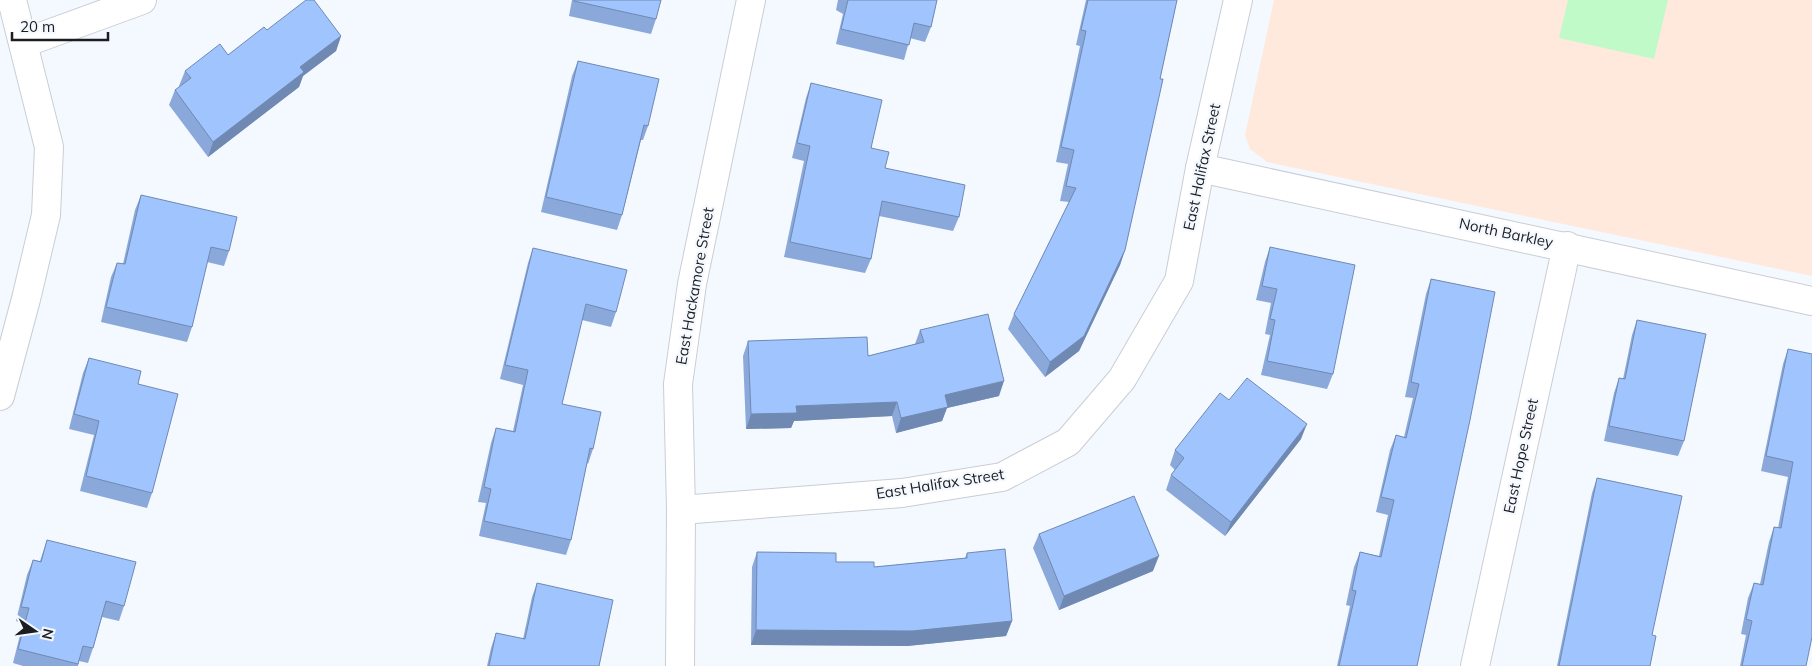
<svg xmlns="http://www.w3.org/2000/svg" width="1812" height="666" font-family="Mulish,sans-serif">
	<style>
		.education { fill: #ffe9dc }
		.green { fill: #c0fac9 }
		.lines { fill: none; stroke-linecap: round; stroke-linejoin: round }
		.minor-casing { stroke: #caced4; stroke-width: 30 }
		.minor { stroke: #fff; stroke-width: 28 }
		.wall { fill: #8aa9da }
		.shaded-wall { fill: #7089b2 }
		.building { fill: #a0c4fe; stroke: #7089b2 }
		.labels { text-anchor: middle; stroke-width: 4.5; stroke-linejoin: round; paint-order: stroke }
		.street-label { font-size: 15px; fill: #1c1d20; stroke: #f4f8ff }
	</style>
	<rect width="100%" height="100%" fill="#f4f8ff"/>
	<!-- education -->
	<path class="education" d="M1274,0H1812V276L1267,162L1250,149L1245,135Z"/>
	<!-- green -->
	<path class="green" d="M1568,0H1668L1654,59L1559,38Z"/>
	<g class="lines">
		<!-- minor casing -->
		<g class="minor-casing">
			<g id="minor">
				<path d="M24,43L142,0"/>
				<path d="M1200,168L1812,301"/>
				<path d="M0,396L26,299L46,215L49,147L12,0"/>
				<path d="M681,510L902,493L1002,477L1068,442L1122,379L1179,281L1200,168L1238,0"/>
				<path d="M680,666L681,510L678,384L692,284L751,0"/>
				<path d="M1475,666L1567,246"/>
			</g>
		</g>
		<!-- minor -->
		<use href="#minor" class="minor"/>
	</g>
	<!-- wall -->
	<g class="wall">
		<path d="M572,0H661L656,19L651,34L569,16Z"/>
		<path d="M838,0H937L931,27L925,42L910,38L904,60L836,44L843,14L836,10Z"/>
		<path d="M1086,0H1177L1160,79L1125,250L1120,265L1079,351L1045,377L1008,329L1014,314L1069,202L1060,201L1068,164L1056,162L1080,46L1076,45Z"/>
		<path d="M267,30L341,36L336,51L303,76L299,87L208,157L169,105L175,90L180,86H179L185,71L228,55Z"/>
		<path d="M578,61L648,126L643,140H641L622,215L617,230L541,212L572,76Z"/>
		<path d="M811,83L871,148L885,168L959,217L953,231L879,216L871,259L865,273L784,257L804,161L792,158L806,98Z"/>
		<path d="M141,195L229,251L224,266L207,262L192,327L187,342L101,322L111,277L117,263L123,264L135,210Z"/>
		<path d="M1270,247L1333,374L1327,389L1261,375L1270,335L1265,334L1271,303L1256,300L1265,262Z"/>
		<path d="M533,248L616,312L611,327L582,320L562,404L593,449L588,464L587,463L571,540L566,555L479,536L486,503L478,502L491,443L496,428L513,431L523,385L500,379L528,263Z"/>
		<path d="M1431,279L1417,666H1337L1350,606L1346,605L1354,567L1360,552L1379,556L1388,515L1376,512L1390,450L1396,435L1404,437L1413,398L1405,397L1426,294Z"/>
		<path d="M1637,320L1684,441L1678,456L1604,441L1614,393L1619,378L1623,379L1632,335Z"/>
		<path d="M920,330L999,396L947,408L942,421L896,433L892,416L794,421L791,428L746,429L743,356L748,341L868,356L915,344Z"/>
		<path d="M1788,349L1806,666H1740L1746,635L1741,634L1748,598L1754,583L1760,584L1769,542L1774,527L1778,528L1788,477L1761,471L1783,364Z"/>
		<path d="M89,358L138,384L152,493L147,508L80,491L94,435L69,429L83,373Z"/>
		<path d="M1229,400L1301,439L1225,536L1166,490L1171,475L1175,470L1170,465L1175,450Z"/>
		<path d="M1597,478L1652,635L1650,666H1557L1592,493Z"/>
		<path d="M1039,534L1153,571L1059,610L1033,548Z"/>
		<path d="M47,540L124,606L119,621L102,617L93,648L88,663L79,661L78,666H23L13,663L23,623L16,621L27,575L33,560L40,561Z"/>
		<path d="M757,552L874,567L965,558L967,553L1012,621L1006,636L907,646L751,645L752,567Z"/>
		<path d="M537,583L599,666H487L491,648L496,633L523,639L532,597Z"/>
	</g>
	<!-- shaded-wall -->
	<g class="shaded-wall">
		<path d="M341,36L336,51L303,76L299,87L208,157L213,142L300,67Z"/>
		<path d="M1125,250L1120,265L1079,351L1045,377L1050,362Z"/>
		<path d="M1004,381L999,396L947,408L942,421L896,433L901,418L945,395Z"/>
		<path d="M897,402L892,416L794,421L791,428L746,429L751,414L796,406Z"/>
		<path d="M1307,424L1301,439L1225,536L1231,522Z"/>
		<path d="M1159,556L1153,571L1059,610L1064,596Z"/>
		<path d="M1012,621L1006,636L907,646L751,645L756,630Z"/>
	</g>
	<!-- building -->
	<g class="building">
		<path d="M306,0H314L341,36L300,67L304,72L213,142L175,90L191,78L185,71L220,44L228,55L264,27L267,30Z"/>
		<path d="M574,0H661L656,19L574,1Z"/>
		<path d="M848,0H937L931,27L914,23L909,45L841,29Z"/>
		<path d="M1088,0H1177L1160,79H1163L1125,250L1084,336L1050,362L1014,314L1076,188L1066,186L1074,150L1061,147L1086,31L1081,30Z"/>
		<path d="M578,61L659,79L648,126L644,125L622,215L546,197Z"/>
		<path d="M811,83L882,100L871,148L889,152L885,168L965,185L959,217L882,201L871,259L790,242L810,146L797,143Z"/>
		<path d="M141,195L237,217L229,251L211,247L192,327L106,307L117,263L125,264Z"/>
		<path d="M1270,247L1355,265L1333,374L1267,361L1275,320L1270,319L1277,289L1262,286Z"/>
		<path d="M533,248L627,270L616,312L586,304L562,404L601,412L593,449L590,448L571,540L484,521L491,489L484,487L496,428L515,432L528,370L505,365Z"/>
		<path d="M1431,279L1495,292L1470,420L1417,666H1339L1356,591L1352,590L1360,552L1381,557L1394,500L1381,497L1396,435L1406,438L1419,384L1411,382Z"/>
		<path d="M988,314L1004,381L945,395L948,407L901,418L897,402L796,406L797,413L751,414L748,341L867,337L868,356L924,342L920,330Z"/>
		<path d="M1637,320L1706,334L1684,441L1609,426L1619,378L1625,379Z"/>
		<path d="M1788,349L1812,354V637L1806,666H1742L1752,621L1746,619L1754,583L1763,585L1774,527L1781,528L1793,462L1766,456Z"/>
		<path d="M89,358L141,371L138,384L178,394L152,493L86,476L99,421L74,414Z"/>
		<path d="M1247,378L1307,424L1231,522L1171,475L1184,458L1175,450L1220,393L1229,400Z"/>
		<path d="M1597,478L1682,496L1652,635L1656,636L1650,666H1559Z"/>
		<path d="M1134,496L1159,556L1064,596L1039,534Z"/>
		<path d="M47,540L136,562L124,606L106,601L93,648L83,646L78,664L18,649L29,608L21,607L33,560L41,562Z"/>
		<path d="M1005,549L1012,621L912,631L756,630L757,552L836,553V562H874V567L967,558V553Z"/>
		<path d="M537,583L613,600L599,666H489L496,633L525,639Z"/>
	</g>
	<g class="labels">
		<!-- street labels -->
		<g class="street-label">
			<text transform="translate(1202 167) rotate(-78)" y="5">East Halifax Street</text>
			<text transform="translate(1506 233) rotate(12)" y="5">North Barkley</text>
			<text transform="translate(695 286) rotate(-80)" y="5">East Hackamore Street</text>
			<text transform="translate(1521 456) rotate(-78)" y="5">East Hope Street</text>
			<text transform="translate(940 484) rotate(-9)" y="5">East Halifax Street</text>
		</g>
	</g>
	<!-- north arrow -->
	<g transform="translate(35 631) rotate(103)" stroke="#f4f8ff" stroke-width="4" paint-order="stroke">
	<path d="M0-4L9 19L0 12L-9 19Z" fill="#1c1d20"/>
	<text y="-8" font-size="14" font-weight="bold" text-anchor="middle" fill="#1c1d20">N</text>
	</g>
	<!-- scale -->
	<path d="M12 32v8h96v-8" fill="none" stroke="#1c1d20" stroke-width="2.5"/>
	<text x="20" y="32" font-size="15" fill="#1c1d20" stroke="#f4f8ff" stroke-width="4" paint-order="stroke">20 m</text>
</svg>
